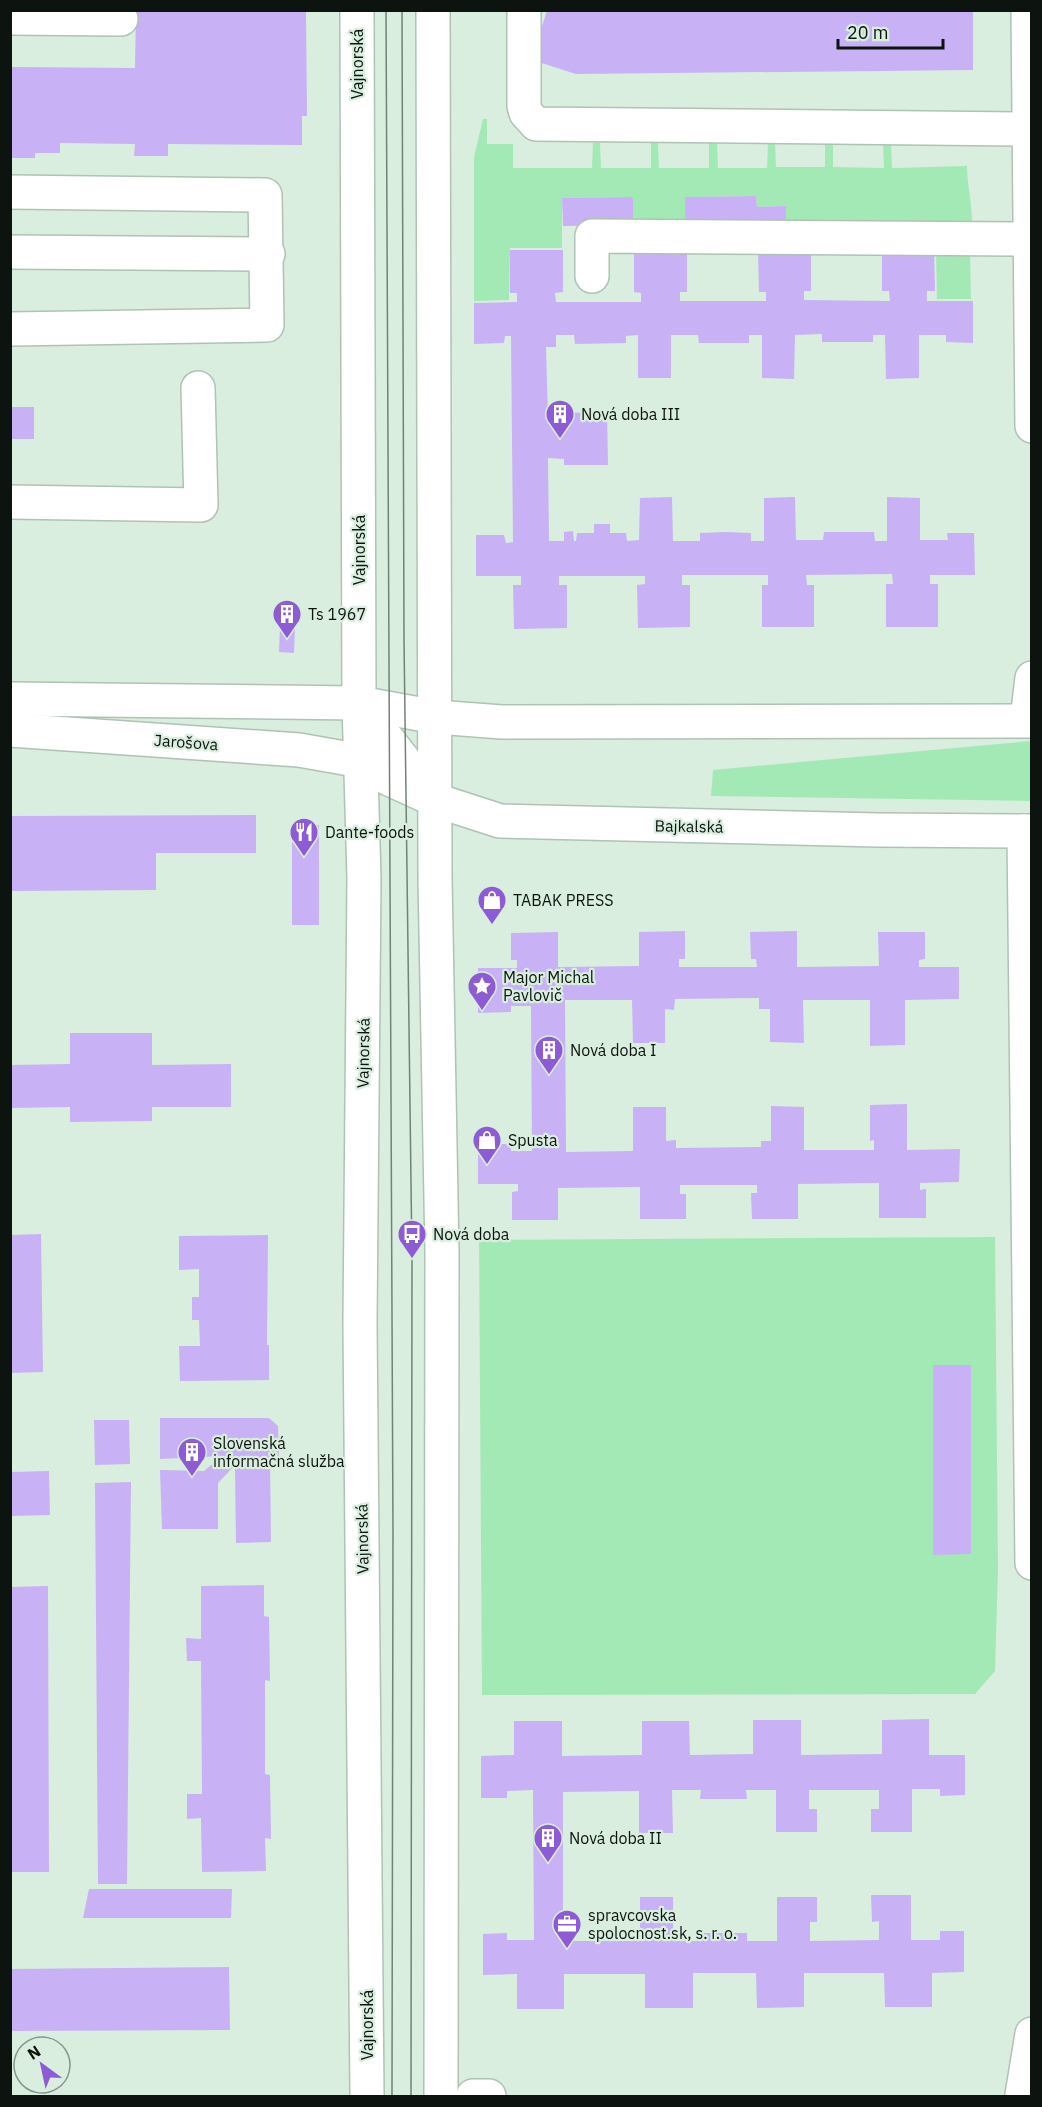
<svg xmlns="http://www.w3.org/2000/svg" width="1042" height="2107" font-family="'IBM Plex Sans',sans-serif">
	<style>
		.green { fill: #a3e9b6 }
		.building { fill: #c9b1f5 }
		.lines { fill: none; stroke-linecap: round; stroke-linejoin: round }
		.minor-casing { stroke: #afc3b4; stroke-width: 36 }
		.major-casing { stroke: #afc3b4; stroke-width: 36 }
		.minor { stroke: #fff; stroke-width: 33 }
		.major { stroke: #fff; stroke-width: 33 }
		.tram { stroke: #738176; stroke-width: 1.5 }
		.labels { text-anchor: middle; stroke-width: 4.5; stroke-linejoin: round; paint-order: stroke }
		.street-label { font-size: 16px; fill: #0d140f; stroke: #d9eede }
		.poi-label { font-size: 16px; fill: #0d140f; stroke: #d9eede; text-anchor: start }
	</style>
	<rect width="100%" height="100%" fill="#d9eede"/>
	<!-- green -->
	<g class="green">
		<path d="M483,119H487V144H513V168H592L593,143H600L601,168H651V143H658L659,168H709V143H717L718,168H767L768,143H775L776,167H825V143H833V167L884,168L883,143H891L892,168L967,166C967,185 972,202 972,221L786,224V206L757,207L756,196L685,197V225H633L632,197L562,198V248H510L509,300L474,301V157Z"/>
		<path d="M936,249L970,252L971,299H937Z"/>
		<path d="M1031,741V801L711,796L713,770Z"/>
		<path d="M995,1237L998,1569L995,1671L975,1694L482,1695L479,1240Z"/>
	</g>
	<!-- building -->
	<g class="building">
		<path d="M136,10H306L307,116H302V145L168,144V156H134L135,144L60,143V153H35V158H10V67L135,68Z"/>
		<path d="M547,10H973V70L576,74L532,60Z"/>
		<path d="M756,196L757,207L786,206V224L685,225V197Z"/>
		<path d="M633,197V225L563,226L562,198Z"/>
		<path d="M634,249H687V292H680V301H766V292H759L758,249H811V291H804V300L890,301L889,291H882V249H934L935,291H927V301H973V343L946,342V335H919V378L886,379L885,335H873V342H822V334L795,335L794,379L762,378V335H749V343H699L698,335H671V378H638V335L626,336V343L575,344L574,335H556V347H546L548,417L546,420H564L565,413L607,412L608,465H564V459L548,458L549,541H564V532L573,531L574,541H576L577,533H594V524H610V533H626L627,541L639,540L640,498L672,497L673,541H700V533L725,532L751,533V541H764V498L795,497L796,540H823L824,532H874L875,541H887V497L920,498V540H948L947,533H974L975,575H930V584H938V627H886V584H893L892,574L806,575L807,585H814V627H762V585H768V575H682V585H690V627L638,628L637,585L645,584V576H559V585H567V628L514,629L513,585H521V576H476V535H504L506,543L513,542L511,336H505L504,343L474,344V303L517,302V293H510V250H563V292L555,293L556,302H641V293L634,292Z"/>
		<rect x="10" y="407" width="24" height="32"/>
		<path d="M280,626L295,627L294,653L279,652Z"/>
		<path d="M256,815V853H156V890L10,891V816Z"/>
		<rect x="292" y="825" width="27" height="100"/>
		<path d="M685,931V959H679V967H757L756,959H751L750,932L797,931V967L879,966L878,932H925V959L919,960V967H959V999L905,1000V1045L870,1046V1000H803L804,1043L770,1042V1009H759V998L675,999L674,1010L665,1009V1043H633L632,1000H565L566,1152L633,1151V1107H666V1141L676,1140V1148L761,1147V1141H771V1106L804,1107V1150H874V1140L870,1141V1105L907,1104V1150L960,1149L959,1182L920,1183V1190L926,1189V1218H879V1183L798,1184V1219H752L751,1193H757V1185H680V1194H686V1219H640V1187L558,1188V1220H512V1192L518,1191V1184H478V1144H511V1151H532L531,1006H511V1012L478,1013V968H517V960H511V933L558,932V967H563L639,966V932Z"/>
		<path d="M70,1033H152V1065L231,1064V1107H152V1121L70,1122V1107L10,1108V1065L70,1064Z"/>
		<path d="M41,1234L43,1372L10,1373V1235Z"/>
		<path d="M268,1235L267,1345H269V1380L180,1381L179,1346H200L199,1320H192V1297H199V1269L179,1270V1236Z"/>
		<path d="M933,1365H971V1554L933,1555Z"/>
		<path d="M160,1418H269L278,1426L279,1461H270L271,1542L236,1543L235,1465L218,1483V1529H162L160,1470L204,1471L222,1456L160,1459Z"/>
		<path d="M94,1420H129L130,1464L95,1465Z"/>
		<path d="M49,1471L50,1515L10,1516V1472Z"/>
		<path d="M131,1482L127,1884H98L95,1483Z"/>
		<path d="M264,1585V1616L269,1617L270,1681L265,1680V1774L270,1775L271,1839L265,1838L266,1871L202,1872L201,1818L187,1819V1794H202L201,1661H187L186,1638L201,1639V1586Z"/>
		<path d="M48,1586L49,1872H10V1587Z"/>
		<path d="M929,1719V1755H965V1795L940,1796V1789H912V1832H871V1809H879V1790H809V1809H817V1832H776V1790H746L747,1799H700L701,1790H672L673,1833H639V1791L563,1792V1941H640V1897H673V1941H700L701,1933H747V1941H777V1897H817V1922H810V1941L879,1940V1921L872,1922L871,1895H911V1940H940V1931H964V1972L932,1973V2007H885L884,1973H804V2007L757,2008L756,1973H693V2008H645V1974H564V2009H517V1974L483,1975V1934L507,1933V1940H534L533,1790L507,1791V1798H481V1756L514,1755V1721H562V1756L642,1755V1721H689L690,1755L753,1754V1720H801V1755L882,1754V1720Z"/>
		<path d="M89,1889H232L231,1918H83Z"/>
		<path d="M229,1967L230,2030L10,2031V1969Z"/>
	</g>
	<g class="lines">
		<!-- minor casing -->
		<g class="minor-casing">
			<g id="minor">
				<path d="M524,10V106L526,113L536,124L1029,129"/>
				<path d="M1028,10L1032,426"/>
				<path d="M10,18L121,19"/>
				<path d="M10,192L265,195L267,325L10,329"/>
				<path d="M10,252L268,254"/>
				<path d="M592,276V236L1030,239"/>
				<path d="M10,502L201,505L198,388"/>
				<path d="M1027,720L1032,678"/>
				<path d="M1024,831L1032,1563"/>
				<path d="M1022,2095L1032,2034"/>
				<path d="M473,2096H489"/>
			</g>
		</g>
		<!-- major casing -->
		<g class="major-casing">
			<g id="major">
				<path d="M357,10L359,703L364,878L360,1323L367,2096"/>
				<path d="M433,10L435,878L442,1253L441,2096"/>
				<path d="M10,699L359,703L436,717L502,722L1032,721"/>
				<path d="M359,703L432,796"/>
				<path d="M10,730L299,750L361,761L389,779L435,800L500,821L878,830L1032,831"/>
			</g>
		</g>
		<!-- minor -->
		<use href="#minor" class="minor"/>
		<!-- major -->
		<use href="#major" class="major"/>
		<!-- tram -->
		<g class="tram">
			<path d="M386,10L393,1532L392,2096"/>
			<path d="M402,10L404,640L412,1260L411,2096"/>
		</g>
	</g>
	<!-- icons -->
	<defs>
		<g id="building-pin" transform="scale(1.5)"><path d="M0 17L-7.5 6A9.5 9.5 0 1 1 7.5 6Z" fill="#8d5bd3" stroke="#d9eede"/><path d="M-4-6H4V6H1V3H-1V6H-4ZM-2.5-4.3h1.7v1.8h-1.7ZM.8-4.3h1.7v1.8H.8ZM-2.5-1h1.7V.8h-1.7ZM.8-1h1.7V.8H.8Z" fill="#fff"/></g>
		<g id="restaurant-pin" transform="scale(1.5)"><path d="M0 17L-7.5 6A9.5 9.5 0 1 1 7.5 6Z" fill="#8d5bd3" stroke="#d9eede"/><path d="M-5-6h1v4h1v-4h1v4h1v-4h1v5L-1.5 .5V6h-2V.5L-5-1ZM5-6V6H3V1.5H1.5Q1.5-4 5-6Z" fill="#fff"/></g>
		<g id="shop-pin" transform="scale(1.5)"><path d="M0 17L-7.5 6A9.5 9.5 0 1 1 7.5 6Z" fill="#8d5bd3" stroke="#d9eede"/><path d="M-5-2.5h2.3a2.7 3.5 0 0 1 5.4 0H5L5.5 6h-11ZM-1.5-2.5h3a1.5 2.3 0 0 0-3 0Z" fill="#fff"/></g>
		<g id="sight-pin" transform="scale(1.5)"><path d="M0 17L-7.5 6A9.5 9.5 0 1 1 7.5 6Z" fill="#8d5bd3" stroke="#d9eede"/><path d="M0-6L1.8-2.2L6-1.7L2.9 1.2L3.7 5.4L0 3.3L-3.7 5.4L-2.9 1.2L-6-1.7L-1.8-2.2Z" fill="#fff"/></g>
		<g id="bus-pin" transform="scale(1.5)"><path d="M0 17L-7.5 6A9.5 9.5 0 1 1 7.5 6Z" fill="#8d5bd3" stroke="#d9eede"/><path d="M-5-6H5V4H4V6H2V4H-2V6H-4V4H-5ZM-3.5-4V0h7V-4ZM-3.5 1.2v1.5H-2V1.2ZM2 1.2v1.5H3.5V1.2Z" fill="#fff"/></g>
		<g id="office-pin" transform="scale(1.5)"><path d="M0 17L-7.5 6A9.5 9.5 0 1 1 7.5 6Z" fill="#8d5bd3" stroke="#d9eede"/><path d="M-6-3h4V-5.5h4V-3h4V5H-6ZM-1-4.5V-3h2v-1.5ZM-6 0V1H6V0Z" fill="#fff"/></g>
	</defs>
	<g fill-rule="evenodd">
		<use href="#building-pin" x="560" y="414"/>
		<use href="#building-pin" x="287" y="614"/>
		<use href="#restaurant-pin" x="304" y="832"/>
		<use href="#shop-pin" x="492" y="900"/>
		<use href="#sight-pin" x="482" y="986"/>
		<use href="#building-pin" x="549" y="1050"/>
		<use href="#shop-pin" x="487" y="1140"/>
		<use href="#bus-pin" x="412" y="1234"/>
		<use href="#building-pin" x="192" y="1452"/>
		<use href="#building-pin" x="548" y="1838"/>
		<use href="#office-pin" x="567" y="1924"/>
	</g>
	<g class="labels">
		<!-- street labels -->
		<g class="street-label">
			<text transform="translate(357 64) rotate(-90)" y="6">Vajnorská</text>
			<text transform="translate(359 550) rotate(-90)" y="6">Vajnorská</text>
			<text transform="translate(186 742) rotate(4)" y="6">Jarošova</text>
			<text transform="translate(689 826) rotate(1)" y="6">Bajkalská</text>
			<text transform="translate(363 1053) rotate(-89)" y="6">Vajnorská</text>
			<text transform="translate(362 1539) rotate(-91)" y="6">Vajnorská</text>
			<text transform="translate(367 2025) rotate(-90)" y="6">Vajnorská</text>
		</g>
		<!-- poi labels -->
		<g class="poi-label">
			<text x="581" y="420">Nová doba III</text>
			<text x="308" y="620">Ts 1967</text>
			<text x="325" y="838">Dante-foods</text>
			<text x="513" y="906">TABAK PRESS</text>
			<text x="503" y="983">Major Michal<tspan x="503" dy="18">Pavlovič</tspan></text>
			<text x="570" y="1056">Nová doba I</text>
			<text x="508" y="1146">Spusta</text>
			<text x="433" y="1240">Nová doba</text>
			<text x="213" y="1449">Slovenská<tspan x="213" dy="18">informačná služba</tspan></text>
			<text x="569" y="1844">Nová doba II</text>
			<text x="588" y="1921">spravcovska<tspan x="588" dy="18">spolocnost.sk, s. r. o.</tspan></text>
		</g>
	</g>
	<!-- border -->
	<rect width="1042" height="2107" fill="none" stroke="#0d140f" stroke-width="24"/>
	<!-- north arrow -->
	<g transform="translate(42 2065) rotate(327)"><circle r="28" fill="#d9eede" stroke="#87978b" stroke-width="1.5"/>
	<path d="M0-4.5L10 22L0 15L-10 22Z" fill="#8d5bd3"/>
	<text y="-9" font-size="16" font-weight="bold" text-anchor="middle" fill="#0d140f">N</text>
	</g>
	<!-- scale -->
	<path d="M838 39v9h105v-9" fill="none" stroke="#0d140f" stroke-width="3"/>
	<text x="847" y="39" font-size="18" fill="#0d140f" stroke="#d9eede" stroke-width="4.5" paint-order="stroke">20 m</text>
</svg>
